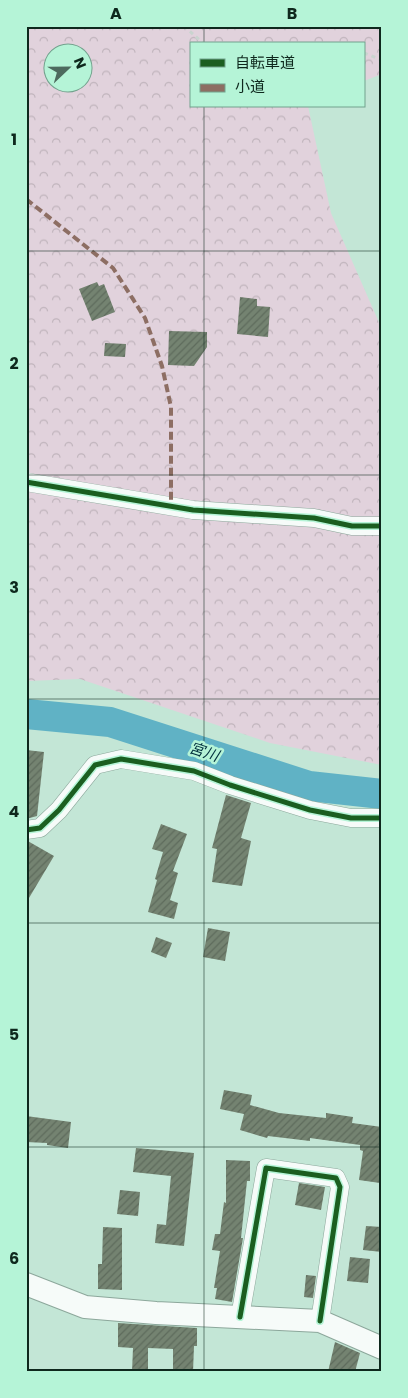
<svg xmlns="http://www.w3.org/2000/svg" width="408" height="1398" font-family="Poppins,'Noto Sans JP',sans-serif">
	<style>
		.forest { fill: url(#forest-crowns); fill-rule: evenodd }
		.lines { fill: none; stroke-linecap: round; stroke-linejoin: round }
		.river { stroke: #60b2c5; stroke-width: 30 }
		.building { fill: url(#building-hatch) }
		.minor-casing { stroke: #8ca79b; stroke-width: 19 }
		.tertiary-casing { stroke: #8ca79b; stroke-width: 24 }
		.path { stroke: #c9d4cf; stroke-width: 3; stroke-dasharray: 4 4; stroke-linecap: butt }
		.minor { stroke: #f6fbf9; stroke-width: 18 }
		.tertiary { stroke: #f6fbf9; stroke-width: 22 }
		.quiet { stroke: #8d6e63; stroke-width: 4; stroke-dasharray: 8 4; stroke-linecap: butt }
		.cycleway-casing { stroke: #b5f4d7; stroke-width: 8 }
		.cycleway { stroke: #1b5e20; stroke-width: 5 }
		.grid { fill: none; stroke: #0e281d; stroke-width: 1; stroke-opacity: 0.55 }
		.labels { text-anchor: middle; stroke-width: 5; stroke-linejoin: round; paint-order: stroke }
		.water-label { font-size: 15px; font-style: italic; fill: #002f3d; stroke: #b5f4d7 }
		.neatline { fill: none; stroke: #0e281d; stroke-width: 2 }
		.grid-label { font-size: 16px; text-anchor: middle; font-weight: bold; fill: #0e281d }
	</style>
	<defs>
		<pattern id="forest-crowns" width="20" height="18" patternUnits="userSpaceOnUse" patternTransform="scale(1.25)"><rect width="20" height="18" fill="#e1d2dc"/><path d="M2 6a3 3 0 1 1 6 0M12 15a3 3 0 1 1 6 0" fill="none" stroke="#c0b4bc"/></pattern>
		<pattern id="building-hatch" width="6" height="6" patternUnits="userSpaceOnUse" patternTransform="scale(1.25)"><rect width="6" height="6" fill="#748371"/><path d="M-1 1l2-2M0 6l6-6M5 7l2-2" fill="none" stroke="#5e6b5c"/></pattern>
	</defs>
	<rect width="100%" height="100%" fill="#c3e6d6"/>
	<!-- forest -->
	<path class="forest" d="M26,26H382V74L364,81V44H192V106H308L331,213L381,327L379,481L382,488V765L270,743L80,679L26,681ZM52,52H82V82H52Z"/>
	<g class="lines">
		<!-- river -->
		<path class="river" d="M26,714L110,722L309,786L382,794"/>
	</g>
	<!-- building -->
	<g class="building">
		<path d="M97,282L99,286L104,284L115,312L92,321L79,289Z"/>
		<path d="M240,297L257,299V306L270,307L268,337L237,334Z"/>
		<path d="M169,331L207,332V347L194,366L168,365Z"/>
		<path d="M105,343L126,344L125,357L104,356Z"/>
		<path d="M26,750L44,752L37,816L26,819Z"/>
		<path d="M226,795L251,803L241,838L251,841L242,886L212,882L217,849L212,848Z"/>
		<path d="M161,824L187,834L173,871L178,873L170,900L178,903L174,919L148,912L157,880L155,879L163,852L152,849Z"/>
		<path d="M26,840L54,856L26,903Z"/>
		<path d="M208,928L230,932L225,961L203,957Z"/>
		<path d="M156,937L172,943L166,958L151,952Z"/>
		<path d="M224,1090L252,1095L250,1105L279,1113L326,1118V1113L353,1117L352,1123L382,1127V1168L380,1183L359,1180L363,1151L360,1150V1145L310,1138V1141L268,1136L267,1138L240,1130L244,1114L220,1109Z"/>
		<path d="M26,1116L71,1122L68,1148L47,1145V1143L26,1142Z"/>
		<path d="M136,1148L194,1153L184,1246L155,1243L157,1224L166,1225L171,1176L133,1172Z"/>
		<path d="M226,1160L250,1161V1181H247L241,1238H243L232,1302L215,1299L217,1288H214L220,1251L212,1250L215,1234H220L224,1202L226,1203Z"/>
		<path d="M299,1183L325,1187L321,1210L295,1205Z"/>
		<path d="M120,1190L140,1192L138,1216L117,1214Z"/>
		<path d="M366,1226L382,1227V1252L363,1250Z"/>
		<path d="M103,1227L122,1228V1290L98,1289V1264H102Z"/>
		<path d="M350,1257L370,1259L368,1283L347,1281Z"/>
		<path d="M306,1275L316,1276L313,1298L304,1297Z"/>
		<path d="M118,1323L197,1328V1346H194L193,1372H173V1349L148,1348V1372H132L133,1348L118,1347Z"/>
		<path d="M335,1342L360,1353L355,1372H328Z"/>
	</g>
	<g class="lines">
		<!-- minor casing -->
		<g class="minor-casing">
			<g id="minor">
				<path d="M26,482L193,510L314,518L352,526H382"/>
				<path d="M26,830L40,828L59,810L95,765L121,759L194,771L230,785L310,810L351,818H382"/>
				<path d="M240,1317L266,1168L336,1178L340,1187L320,1321"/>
			</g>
		</g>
		<!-- tertiary casing -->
		<g class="tertiary-casing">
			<path id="tertiary" d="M26,1284L85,1307L156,1313L320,1321L382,1348"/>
		</g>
		<!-- path -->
		<g class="path">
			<path d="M184,26L204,44"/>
			<path d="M364,53L382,60"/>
		</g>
		<!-- minor -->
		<use href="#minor" class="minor"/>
		<!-- tertiary -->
		<use href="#tertiary" class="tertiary"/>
		<!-- quiet -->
		<path class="quiet" d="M26,199L113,268L145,318L162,366L171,407V507"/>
		<!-- cycleway casing -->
		<g class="cycleway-casing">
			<g id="cycleway">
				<path d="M26,482L193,510L314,518L352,526H382"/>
				<path d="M26,830L40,828L59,810L95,765L121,759L194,771L230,785L310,810L351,818H382"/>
				<path d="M240,1317L266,1168L336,1178L340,1187L320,1321"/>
			</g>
		</g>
		<!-- cycleway -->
		<use href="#cycleway" class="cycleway"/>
	</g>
	<!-- grid -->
	<path class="grid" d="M204,26V44M204,106V1372M26,251H382M26,475H382M26,699H382M26,923H382M26,1147H382"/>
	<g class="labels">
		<!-- water labels -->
		<g class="water-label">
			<text transform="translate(204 752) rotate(18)" y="5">宮川</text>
		</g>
	</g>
	<!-- border -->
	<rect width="408" height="1398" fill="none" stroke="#b5f4d7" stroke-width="55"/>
	<!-- legend -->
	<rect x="190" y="42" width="175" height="65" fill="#b5f4d7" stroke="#72a28d"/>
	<rect x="200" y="59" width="25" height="8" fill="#1b5e20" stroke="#72a28d"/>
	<text x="235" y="68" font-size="15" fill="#0e281d">自転車道</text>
	<rect x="200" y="84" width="25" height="8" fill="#8d6e63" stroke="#72a28d"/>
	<text x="235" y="92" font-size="15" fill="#0e281d">小道</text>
	<!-- north arrow -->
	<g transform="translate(68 68) rotate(68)"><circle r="24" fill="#b5f4d7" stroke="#72a28d"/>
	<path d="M0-4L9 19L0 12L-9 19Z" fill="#4d6a5e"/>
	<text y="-8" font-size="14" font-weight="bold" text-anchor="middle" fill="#0e281d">N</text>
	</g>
	<rect x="28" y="28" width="352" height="1342" class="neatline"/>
	<g class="grid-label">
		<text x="116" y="19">A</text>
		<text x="292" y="19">B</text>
		<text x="14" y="145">1</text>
		<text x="14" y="369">2</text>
		<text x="14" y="593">3</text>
		<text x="14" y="817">4</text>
		<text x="14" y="1040">5</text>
		<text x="14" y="1264">6</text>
	</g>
</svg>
